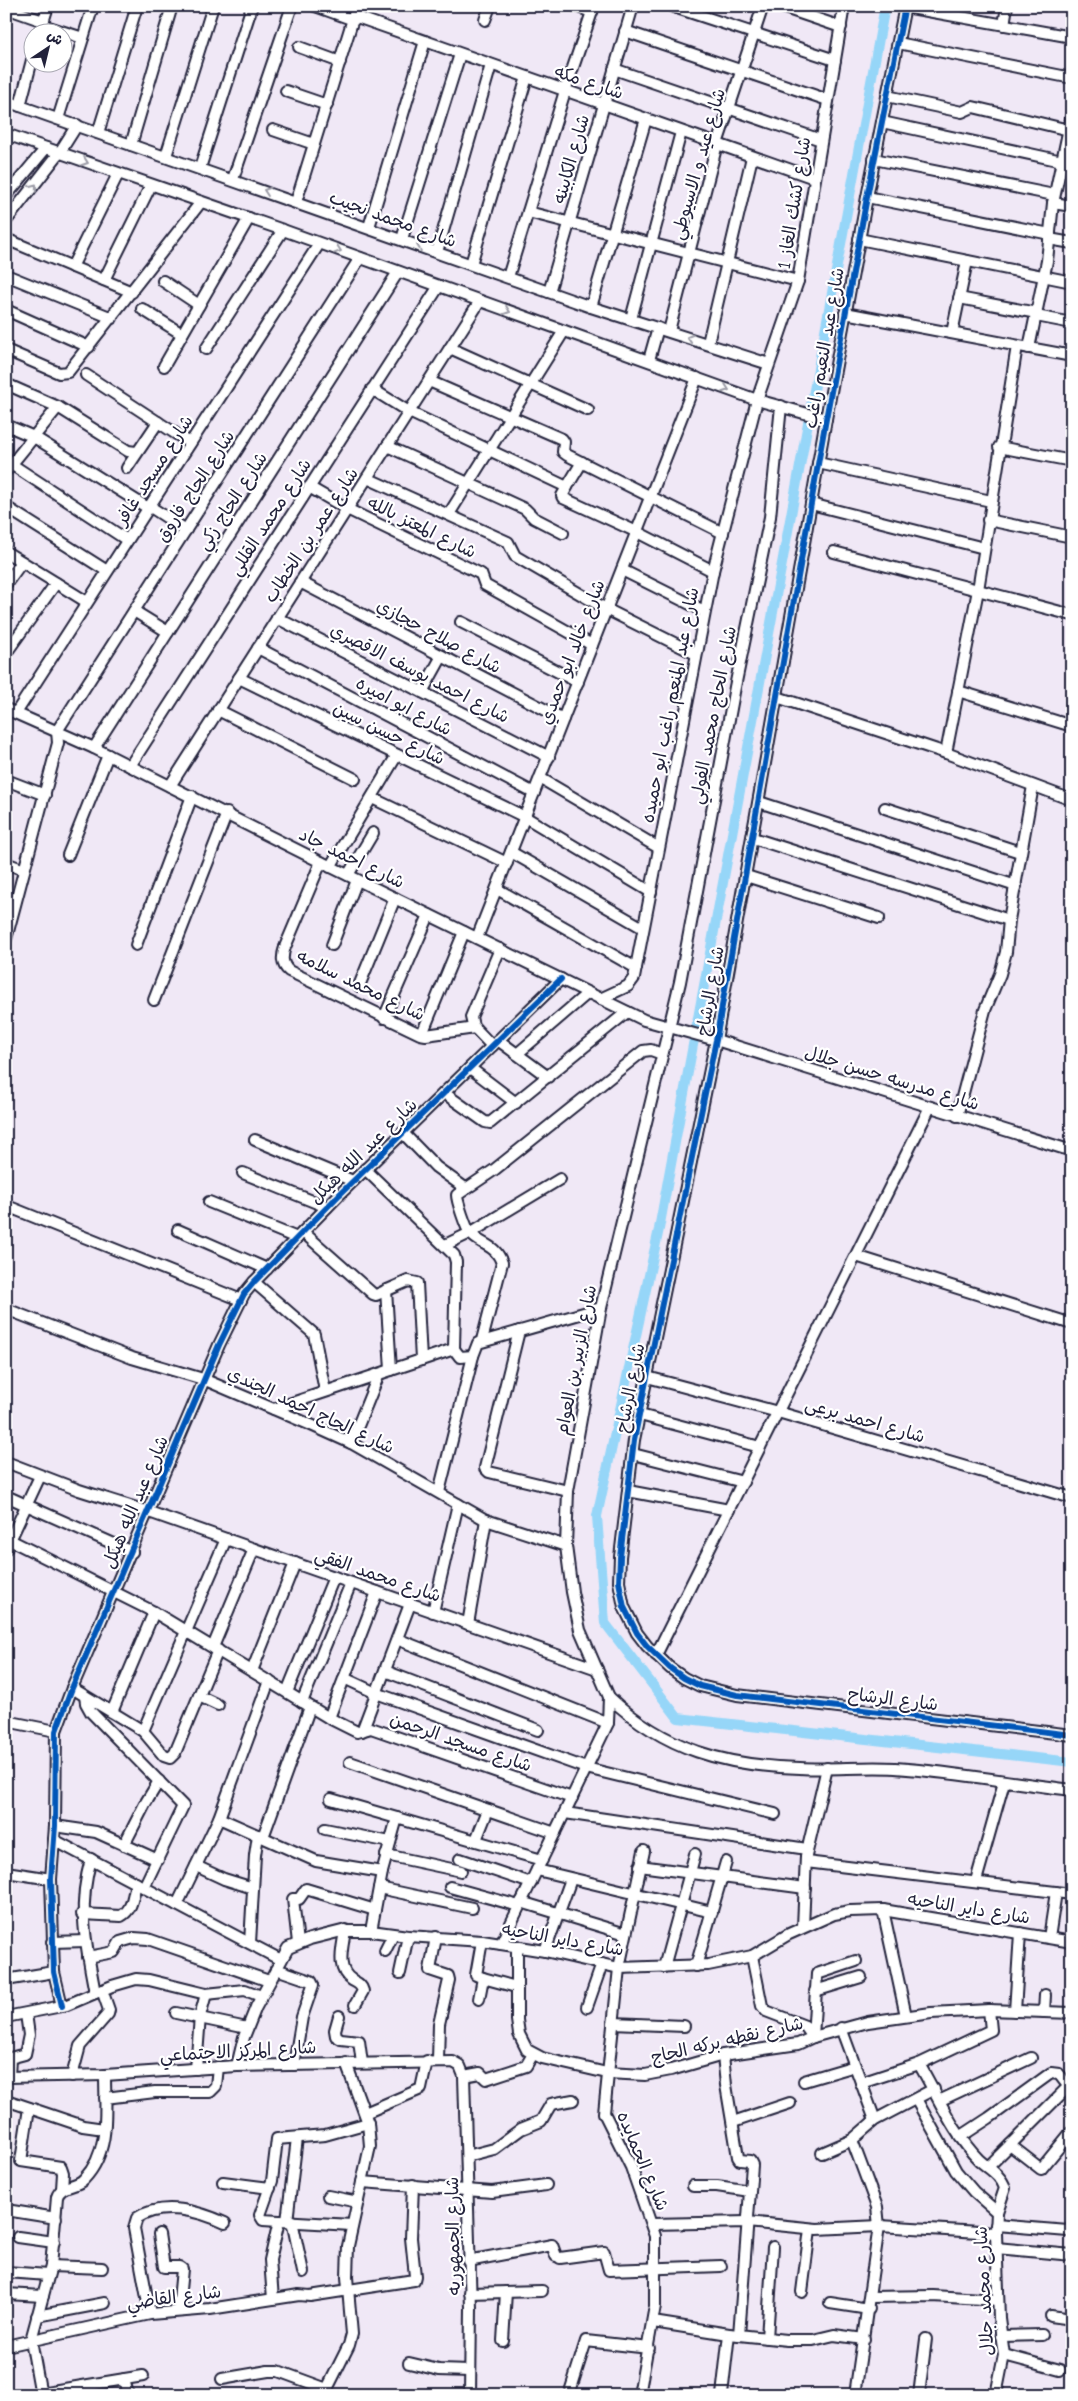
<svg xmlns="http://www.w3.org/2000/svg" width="1078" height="2401" font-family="'Comic Neue','Playpen Sans Arabic',sans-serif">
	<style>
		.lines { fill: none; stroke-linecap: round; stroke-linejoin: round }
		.canal { stroke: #96d6f8; stroke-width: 10 }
		.minor-casing { stroke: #22223b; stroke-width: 14 }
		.minor { stroke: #fff; stroke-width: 10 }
		.cycleway-casing { stroke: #fff; stroke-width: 9 }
		.cycleway { stroke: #0057b8; stroke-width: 6 }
		.oneway { stroke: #9c9ca7 }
		.labels { text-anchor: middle; stroke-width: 4.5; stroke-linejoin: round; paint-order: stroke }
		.street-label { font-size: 18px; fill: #22223b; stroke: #fff }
	</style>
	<rect width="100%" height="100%" fill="#f0e8f6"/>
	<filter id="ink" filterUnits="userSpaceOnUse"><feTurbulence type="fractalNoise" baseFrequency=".02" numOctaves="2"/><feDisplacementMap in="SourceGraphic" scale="10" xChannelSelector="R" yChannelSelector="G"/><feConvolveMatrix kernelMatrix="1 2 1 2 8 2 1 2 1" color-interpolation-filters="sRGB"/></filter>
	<g filter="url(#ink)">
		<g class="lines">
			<!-- canal -->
			<path class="canal" d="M885,6L659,1229L597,1516L605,1623L678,1718L1072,1762"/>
			<!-- minor casing -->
			<g class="minor-casing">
				<g id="minor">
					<path d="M315,6L354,20"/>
					<path d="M575,6L592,12"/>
					<path d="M671,6L835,60"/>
					<path d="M779,6L841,27"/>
					<path d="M905,6L867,197L826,419L716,1040L634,1440L620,1557L619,1582L624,1607L637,1633L647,1646L670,1668L684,1678L700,1686L737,1695L1072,1735"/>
					<path d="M905,7L1072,37"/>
					<path d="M6,8L43,21"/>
					<path d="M354,16L814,178"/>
					<path d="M485,20L490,6"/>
					<path d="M42,25L83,38"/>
					<path d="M1004,25L1007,6"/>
					<path d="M625,31L828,100"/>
					<path d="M40,32L48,6"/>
					<path d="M898,43L1072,78"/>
					<path d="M299,47L340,62"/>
					<path d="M614,69L821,140"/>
					<path d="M286,91L327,105"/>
					<path d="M887,96L962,112L973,107L1069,130"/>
					<path d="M6,101L591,307L769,364"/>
					<path d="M20,106L32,60"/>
					<path d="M58,119L93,6"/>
					<path d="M882,122L1062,161"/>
					<path d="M273,130L314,144"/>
					<path d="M98,133L137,6"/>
					<path d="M6,134L283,230L757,400L826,419"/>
					<path d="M131,145L172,6"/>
					<path d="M166,156L213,6"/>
					<path d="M874,159L1054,195"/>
					<path d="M200,168L252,6"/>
					<path d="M233,179L292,6"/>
					<path d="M6,196L46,148"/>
					<path d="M867,197L1050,234"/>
					<path d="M296,202L357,6"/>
					<path d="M1053,203L1072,206"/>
					<path d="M528,212L798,281"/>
					<path d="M6,221L60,152L77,125"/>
					<path d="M369,227L425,41"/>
					<path d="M6,239L132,292"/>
					<path d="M402,239L460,54"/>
					<path d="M859,239L1072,282"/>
					<path d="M1049,239L1072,243"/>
					<path d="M437,252L491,65"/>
					<path d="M471,264L527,77"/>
					<path d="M72,267L118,174"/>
					<path d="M6,275L112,318"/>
					<path d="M508,277L565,91L594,6"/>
					<path d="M104,280L151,185"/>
					<path d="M163,281L199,305"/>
					<path d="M549,292L633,6"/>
					<path d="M959,298L1037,313"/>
					<path d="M591,307L646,119"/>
					<path d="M142,309L182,334"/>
					<path d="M6,310L89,347"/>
					<path d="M845,313L1072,356"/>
					<path d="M1036,316L1072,323"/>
					<path d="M631,319L681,132"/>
					<path d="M669,331L717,144L763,6"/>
					<path d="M952,333L967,261"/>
					<path d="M708,343L752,157"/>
					<path d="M450,348L588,410"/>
					<path d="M1029,348L1047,261L1053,203L1072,114"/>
					<path d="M206,349L283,230"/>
					<path d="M6,350L59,373L68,372L201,202"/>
					<path d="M649,360L658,328"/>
					<path d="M164,366L249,218"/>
					<path d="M86,375L190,443"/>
					<path d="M429,381L562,439L564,442L563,452L567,455L723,533"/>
					<path d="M6,384L58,407L128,451L136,452"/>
					<path d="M372,389L409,412L567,487L562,496L563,498L637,532L713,571"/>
					<path d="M6,425L34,437L148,508"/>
					<path d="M387,446L525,509L534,518L563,533"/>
					<path d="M999,447L1072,461"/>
					<path d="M818,463L991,501"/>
					<path d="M11,464L127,540"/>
					<path d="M127,468L158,422"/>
					<path d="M6,471L58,407"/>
					<path d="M367,478L508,542L515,556L606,609L696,654"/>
					<path d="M309,487L347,509L481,574L485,585L592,645"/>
					<path d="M567,487L582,462"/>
					<path d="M811,504L984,548"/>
					<path d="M149,506L186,530"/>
					<path d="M6,507L107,571"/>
					<path d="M449,514L564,331"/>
					<path d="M988,520L1072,537"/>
					<path d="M6,552L87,602"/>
					<path d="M834,552L1072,615"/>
					<path d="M622,570L704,611"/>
					<path d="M300,582L563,719"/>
					<path d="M6,584L22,562"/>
					<path d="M134,611L168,632"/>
					<path d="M277,618L549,757"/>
					<path d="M461,622L578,682"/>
					<path d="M258,648L534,793"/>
					<path d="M6,653L56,583"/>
					<path d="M239,678L525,817L651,892"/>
					<path d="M958,691L1072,726"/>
					<path d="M422,692L442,656"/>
					<path d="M777,697L946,753L1072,800"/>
					<path d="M6,709L94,748L321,862L644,1020L716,1040L1072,1151"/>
					<path d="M218,710L355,779"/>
					<path d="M16,713L319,244"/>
					<path d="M94,748L398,272"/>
					<path d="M946,753L978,590L1017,346"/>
					<path d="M130,766L439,286"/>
					<path d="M540,778L659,848"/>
					<path d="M6,780L45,795"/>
					<path d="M170,786L480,301"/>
					<path d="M372,798L507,863"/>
					<path d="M759,802L1016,886"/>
					<path d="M885,808L1020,852"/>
					<path d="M753,838L1009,920"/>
					<path d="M511,852L643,928"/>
					<path d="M68,855L108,755"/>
					<path d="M321,862L285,947C282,956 281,964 289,971L420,1034L426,1035L475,1028"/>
					<path d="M6,863L24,870"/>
					<path d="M330,867L397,755"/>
					<path d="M348,875L373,833"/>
					<path d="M746,876L879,918"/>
					<path d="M497,889L636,968"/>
					<path d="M477,938L697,378"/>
					<path d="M6,939L58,743L57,731L360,258"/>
					<path d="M136,945L192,796"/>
					<path d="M332,945L357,880"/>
					<path d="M359,986L395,898"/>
					<path d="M600,999L628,986L634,978L713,571L757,400L798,281L844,6"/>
					<path d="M154,1000L227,813"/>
					<path d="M384,1018L429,915"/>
					<path d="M422,1034L464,932"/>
					<path d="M498,1040L548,1077"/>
					<path d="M492,1046L473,1026L471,1017L500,949"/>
					<path d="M517,1054L588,993"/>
					<path d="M470,1068L516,1103"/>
					<path d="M444,1093L485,1122L490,1123L627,1012"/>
					<path d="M957,1116L985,1010L1000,974L1006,952L1009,920L1033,786"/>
					<path d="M403,1133L436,1167L465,1188"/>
					<path d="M255,1140L353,1181"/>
					<path d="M365,1169L454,1255L456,1262L454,1349L460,1357L473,1356"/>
					<path d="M243,1173L327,1207"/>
					<path d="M209,1202L297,1238"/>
					<path d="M12,1208L241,1300"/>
					<path d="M178,1230L267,1269"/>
					<path d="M445,1245L470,1233L560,1179"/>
					<path d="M856,1256L1072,1324"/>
					<path d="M254,1282L314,1334L325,1391"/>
					<path d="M386,1290L391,1370"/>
					<path d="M6,1309L132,1358L203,1379L311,1425L351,1443L486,1520L566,1546"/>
					<path d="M519,1331L485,1468L489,1472L568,1491"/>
					<path d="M482,1340L502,1263C495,1243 481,1246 470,1233C466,1228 457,1201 457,1195L494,1170L643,1051L651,1050L662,1054"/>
					<path d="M421,1360L454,1349"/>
					<path d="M647,1377L778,1412L1072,1498"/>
					<path d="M274,1409L421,1360L417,1283L408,1281L376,1295L373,1294L303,1232"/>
					<path d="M640,1415L760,1447"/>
					<path d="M351,1443L379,1374"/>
					<path d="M633,1454L743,1482"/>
					<path d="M6,1462L79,1490L149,1512L597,1669"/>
					<path d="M628,1491L729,1510"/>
					<path d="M439,1492L473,1356L478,1343L601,1308"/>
					<path d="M6,1496L132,1552"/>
					<path d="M6,1538L154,1612L329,1718L357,1732L371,1728L572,1798"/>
					<path d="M6,1549L40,1476"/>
					<path d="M433,1612L458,1504"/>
					<path d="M468,1624L486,1520"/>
					<path d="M397,1639L608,1723"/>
					<path d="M213,1647L254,1549"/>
					<path d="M656,1655L930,1107"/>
					<path d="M252,1671L295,1563"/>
					<path d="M385,1671L538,1730"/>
					<path d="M344,1678L376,1693L586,1768L775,1814"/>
					<path d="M72,1688L143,1731L164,1756L170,1758L175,1753L218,1650"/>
					<path d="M287,1692L334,1577"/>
					<path d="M85,1696L86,1703L91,1712L183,1806L144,1887"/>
					<path d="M199,1696L218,1705"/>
					<path d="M609,1697C665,1750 725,1766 800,1768C831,1770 863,1766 895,1768C954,1772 1013,1783 1072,1790"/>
					<path d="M302,1702L351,1583"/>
					<path d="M112,1712L154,1612"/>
					<path d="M329,1718L377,1592"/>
					<path d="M6,1721L56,1731"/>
					<path d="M143,1731L226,1539"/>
					<path d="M362,1731L410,1604"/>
					<path d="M350,1762L555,1833"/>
					<path d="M331,1799L542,1860"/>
					<path d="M565,1813L807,1849"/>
					<path d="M219,1818L316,1861L382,1872"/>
					<path d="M55,1826L96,1832L158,1860"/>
					<path d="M325,1829L390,1842"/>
					<path d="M263,1837L310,1707"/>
					<path d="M54,1840L281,1960"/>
					<path d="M476,1840L488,1810"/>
					<path d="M124,1845L145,1804L159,1781"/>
					<path d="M386,1855L461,1871"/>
					<path d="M91,1859C77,1908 86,1944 95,1993"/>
					<path d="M460,1859L531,1883"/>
					<path d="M806,1862L1072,1894"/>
					<path d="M196,1866L224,1879L253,1888"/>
					<path d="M640,1866L805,1888"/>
					<path d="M537,1870L712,1912"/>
					<path d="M6,1872L51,1879"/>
					<path d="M976,1881L1004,1782"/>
					<path d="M450,1887L519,1906"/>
					<path d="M379,1888L472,1908"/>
					<path d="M521,1902L626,1934"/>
					<path d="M177,1905L219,1818L269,1681"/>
					<path d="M883,1910L906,2016"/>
					<path d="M82,1914L121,1916C133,1910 133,1894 136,1883"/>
					<path d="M803,1927L806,1856L827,1768"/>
					<path d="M345,1930C343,1947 335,1969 352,1980C357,1983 361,1984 363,1991L355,2005"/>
					<path d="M371,1931L382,1872L397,1818"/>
					<path d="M436,1937L430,1970L448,1976L449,1980L439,2024L438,2061"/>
					<path d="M1049,1938L1056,1892"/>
					<path d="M52,1942L86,1941"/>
					<path d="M250,1943L255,1855L258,1835"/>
					<path d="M298,1943L293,1899H299L306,1889L375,1910"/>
					<path d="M501,1944L608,1723L609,1697L580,1630L572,1592L566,1546L568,1491L601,1308L680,982L735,687L770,517L781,406"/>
					<path d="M517,1946V2020L519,2034L527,2050L542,2058L607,2073L645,2075L671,2070L723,2055L798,2044L813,2037L868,2022L931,2013L989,2010L1072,2013"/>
					<path d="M385,1951L393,1935"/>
					<path d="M545,1951L571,1879"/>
					<path d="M752,1956L762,2006L766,2011L805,2026L813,2037"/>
					<path d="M88,1957L114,1952L120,1942L134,1938L148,1939L269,1981"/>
					<path d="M696,1966L726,1862"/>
					<path d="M664,1967L695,1854"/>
					<path d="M276,1969L311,1981L313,1985L302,2017L294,2065"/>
					<path d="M400,1973L408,1936"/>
					<path d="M483,1978L516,1987"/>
					<path d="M6,1980L54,1972"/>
					<path d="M815,1991L861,1977"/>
					<path d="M479,1999L483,1978L476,1975L482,1941"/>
					<path d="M62,2006L54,1972L51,1879L55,1826L56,1731L72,1688L219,1345L244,1294L254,1282L339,1195L561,979"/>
					<path d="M587,2007L602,1964"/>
					<path d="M1015,2011L1020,1933"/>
					<path d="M1044,2012L1045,1995"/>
					<path d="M176,2013L247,2028"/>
					<path d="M339,2016L335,2030L336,2036L341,2039L359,2041L362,2063"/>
					<path d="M6,2017L67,2005L112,1986L136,1979L149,1980L206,1994L245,1990L261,1996"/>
					<path d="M613,2023L684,2026"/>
					<path d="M841,2028L875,2120"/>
					<path d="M813,2037L817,1974L856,1961"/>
					<path d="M723,2055L726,2085L738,2157L740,2160L750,2161L752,2165L739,2335"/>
					<path d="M919,2064C938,2096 953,2134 979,2160C989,2169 1001,2175 1005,2188L997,2212L996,2233L999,2318L1004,2355L996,2395"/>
					<path d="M237,2066L244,2037L256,2007L288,1948L310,1939L342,1931H371L408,1936L482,1941L545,1951L619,1968L708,1965L752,1956L789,1934L834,1914L850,1911L883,1910L1072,1942"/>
					<path d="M196,2069L200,2016L206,1994"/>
					<path d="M72,2076L80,2046L108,2014L109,2010L102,1990"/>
					<path d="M464,2076L480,2073L486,2079L526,2066L533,2054"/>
					<path d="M6,2077L105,2075L237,2066L453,2062L460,2066L464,2076L471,2308L470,2395"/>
					<path d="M9,2077L10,2058L25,2054L29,2035L26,2014"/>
					<path d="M804,2081L855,2066"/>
					<path d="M861,2083L919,2064L991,2030L989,2010"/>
					<path d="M105,2098L155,2092H210L216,2086L218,2067"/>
					<path d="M916,2099L956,2171L974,2192L997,2212"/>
					<path d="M6,2100L83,2126L104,2129"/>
					<path d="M941,2100L1031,2058"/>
					<path d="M29,2108L21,2161L61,2167L63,2173L62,2189"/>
					<path d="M365,2113L421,2089L427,2061"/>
					<path d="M733,2122L790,2103"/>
					<path d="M960,2137L989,2118L1051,2073L1059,2074L1072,2091"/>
					<path d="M852,2140L877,2207L879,2226L855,2395"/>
					<path d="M1010,2145L1041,2169L1072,2131"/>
					<path d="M822,2153L852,2140L875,2120L934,2089"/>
					<path d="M467,2156L494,2149L521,2129L541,2121L551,2104L573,2100"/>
					<path d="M988,2167L1068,2087"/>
					<path d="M223,2182L270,2188"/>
					<path d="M362,2182L492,2192L546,2185"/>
					<path d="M693,2186H717L750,2191"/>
					<path d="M328,2196L358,2202"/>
					<path d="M6,2210L56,2218"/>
					<path d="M280,2221L352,2225"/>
					<path d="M287,2221L297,2138"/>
					<path d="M292,2221L303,2272"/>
					<path d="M652,2224L747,2222L817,2229L879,2226L996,2233"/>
					<path d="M996,2225L1068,2231L1072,2226"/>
					<path d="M159,2234L164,2267H179L182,2269L178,2311"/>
					<path d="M18,2237L54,2242"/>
					<path d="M996,2248L1072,2255"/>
					<path d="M560,2258L604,2252L609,2270L721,2266"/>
					<path d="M468,2261L552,2245L556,2256"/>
					<path d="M51,2266L102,2268"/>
					<path d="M6,2272L48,2275"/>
					<path d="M802,2292L810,2229"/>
					<path d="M470,2293L542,2291"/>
					<path d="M6,2294L43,2296"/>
					<path d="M870,2297L933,2296L998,2300"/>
					<path d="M273,2299L270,2260L279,2221L263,2220L260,2215L272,2181L277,2139L325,2135L368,2123"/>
					<path d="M830,2303L869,2309"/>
					<path d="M150,2314L134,2228L137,2218C163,2201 199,2211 225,2223"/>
					<path d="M37,2316L105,2303"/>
					<path d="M1051,2316L1072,2319"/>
					<path d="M653,2322L729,2334L787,2340H813L834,2335L864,2339"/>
					<path d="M1001,2336L1042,2335"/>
					<path d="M767,2338L773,2247"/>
					<path d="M503,2341L506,2292"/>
					<path d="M6,2346L150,2314L210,2309L299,2295L310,2296L414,2280L415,2276L411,2238L413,2185"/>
					<path d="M1004,2355L1060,2370"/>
					<path d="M409,2363L439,2370L469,2371"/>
					<path d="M124,2379L128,2395"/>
					<path d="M222,2379L268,2371H278L327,2389"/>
					<path d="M40,2393L143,2376"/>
					<path d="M41,2395L31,2340L51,2266L57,2197C61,2184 76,2188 84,2179C111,2151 105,2111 105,2075"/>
					<path d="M324,2395L349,2345L352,2334L347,2277L348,2246L370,2146L368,2123L346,2063"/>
					<path d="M569,2395L586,2341L649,2348"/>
					<path d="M639,2395L655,2306V2236L631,2167L604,2113L619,1968L644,1851"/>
					<path d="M722,2395L729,2334"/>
					<path d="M919,2395L926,2339"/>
				</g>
			</g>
			<!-- minor -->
			<use href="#minor" class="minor"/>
			<!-- cycleway casing -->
			<g class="cycleway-casing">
				<g id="cycleway">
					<path d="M905,6L867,197L826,419L716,1040L634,1440L620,1557L619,1582L624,1607L637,1633L647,1646L670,1668L684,1678L700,1686L737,1695L1072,1735"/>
					<path d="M62,2006L54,1972L51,1879L55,1826L56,1731L72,1688L219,1345L244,1294L254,1282L339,1195L561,979"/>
				</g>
			</g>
			<!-- cycleway -->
			<use href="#cycleway" class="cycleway"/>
		</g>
		<!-- one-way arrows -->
		<defs><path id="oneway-chevron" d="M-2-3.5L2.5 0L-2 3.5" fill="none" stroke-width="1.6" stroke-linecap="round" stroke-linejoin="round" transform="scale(1.25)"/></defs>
		<g class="oneway">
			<use href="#oneway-chevron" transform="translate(85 162) rotate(20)"/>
			<use href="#oneway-chevron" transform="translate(34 187) rotate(-51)"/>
			<use href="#oneway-chevron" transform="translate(267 191) rotate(-161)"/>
			<use href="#oneway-chevron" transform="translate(420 246) rotate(-160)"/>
			<use href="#oneway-chevron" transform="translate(338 250) rotate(19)"/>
			<use href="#oneway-chevron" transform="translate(507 311) rotate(20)"/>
			<use href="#oneway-chevron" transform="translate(690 338) rotate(-163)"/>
			<use href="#oneway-chevron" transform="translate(726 389) rotate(20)"/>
		</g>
	</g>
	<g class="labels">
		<!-- street labels -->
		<g class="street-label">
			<text transform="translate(589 82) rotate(19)" y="6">شارع مكه</text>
			<text transform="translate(571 159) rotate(-74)" y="6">شارع الكابينه</text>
			<text transform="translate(698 164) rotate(-74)" y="6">شارع عيد و الاسيوطي</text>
			<text transform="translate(794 203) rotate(-81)" y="6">شارع كشك الغاز 1</text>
			<text transform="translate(393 219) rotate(20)" y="6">شارع محمد نجيب</text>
			<text transform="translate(824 348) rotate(-80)" y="6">شارع عبد النعيم راغب</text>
			<text transform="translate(154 470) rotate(-57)" y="6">شارع مسجد غافر</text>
			<text transform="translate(195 486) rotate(-57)" y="6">شارع الحاج فاروق</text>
			<text transform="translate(232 501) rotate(-57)" y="6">شارع الحاج زكي</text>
			<text transform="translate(270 517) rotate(-57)" y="6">شارع محمد القللي</text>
			<text transform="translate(422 527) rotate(26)" y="6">شارع المعتز بالله</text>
			<text transform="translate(311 535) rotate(-57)" y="6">شارع عمر بن الخطاب</text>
			<text transform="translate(439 636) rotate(28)" y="6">شارع صلاح حجازي</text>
			<text transform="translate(572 652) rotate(-69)" y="6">شارع خالد ابو حمدي</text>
			<text transform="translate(420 673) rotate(27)" y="6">شارع احمد يوسف الاقصري</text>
			<text transform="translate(670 705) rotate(-79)" y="6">شارع عبد المنعم راغب ابو حميده</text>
			<text transform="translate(404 706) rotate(28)" y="6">شارع ابو اميره</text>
			<text transform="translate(713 715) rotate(-79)" y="6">شارع الحاج محمد الفولي</text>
			<text transform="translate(389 733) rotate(26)" y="6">شارع حسن سين</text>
			<text transform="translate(352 858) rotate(26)" y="6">شارع احمد جاد</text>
			<text transform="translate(361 985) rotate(26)" y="6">شارع محمد سلامه</text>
			<text transform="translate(710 991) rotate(-80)" y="6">شارع الرشاح</text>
			<text transform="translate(892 1078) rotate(17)" y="6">شارع مدرسه حسن جلال</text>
			<text transform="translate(363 1151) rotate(-44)" y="6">شارع عبد الله هيكل</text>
			<text transform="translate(576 1360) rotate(-79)" y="6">شارع الزبير بن العوام</text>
			<text transform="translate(630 1388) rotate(-79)" y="6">شارع الرشاح</text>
			<text transform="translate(311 1410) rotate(25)" y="6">شارع الحاج احمد الجندي</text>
			<text transform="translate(865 1420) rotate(16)" y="6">شارع احمد برعى</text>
			<text transform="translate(135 1502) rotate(-67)" y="6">شارع عبد الله هيكل</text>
			<text transform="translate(378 1575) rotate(19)" y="6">شارع محمد الفقي</text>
			<text transform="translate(893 1699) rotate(7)" y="6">شارع الرشاح</text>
			<text transform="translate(461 1742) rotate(19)" y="6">شارع مسجد الرحمن</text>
			<text transform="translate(969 1908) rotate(9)" y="6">شارع داير الناحيه</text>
			<text transform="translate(563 1939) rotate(10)" y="6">شارع داير الناحيه</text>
			<text transform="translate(727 2040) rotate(-13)" y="6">شارع نقطه بركه الحاج</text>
			<text transform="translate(238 2051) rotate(-3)" y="6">شارع المركز الاجتماعي</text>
			<text transform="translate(643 2161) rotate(67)" y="6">شارع الحمايده</text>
			<text transform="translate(453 2236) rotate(-91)" y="6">شارع الجمهوريه</text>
			<text transform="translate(984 2291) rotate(-93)" y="6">شارع محمد جلال</text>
			<text transform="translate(174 2297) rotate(-7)" y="6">شارع القاضي</text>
		</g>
	</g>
	<!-- margin -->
	<rect width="1078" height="2401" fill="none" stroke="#fff" stroke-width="25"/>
	<rect x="12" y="12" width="1053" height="2376" fill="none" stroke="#22223b" stroke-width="2" filter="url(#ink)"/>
	<!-- north arrow -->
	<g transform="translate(48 48) rotate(35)"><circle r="24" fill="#ffffff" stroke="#a7a7b1"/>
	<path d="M0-4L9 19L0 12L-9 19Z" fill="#22223b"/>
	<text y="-8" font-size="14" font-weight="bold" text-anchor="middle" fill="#22223b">ش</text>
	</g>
</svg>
